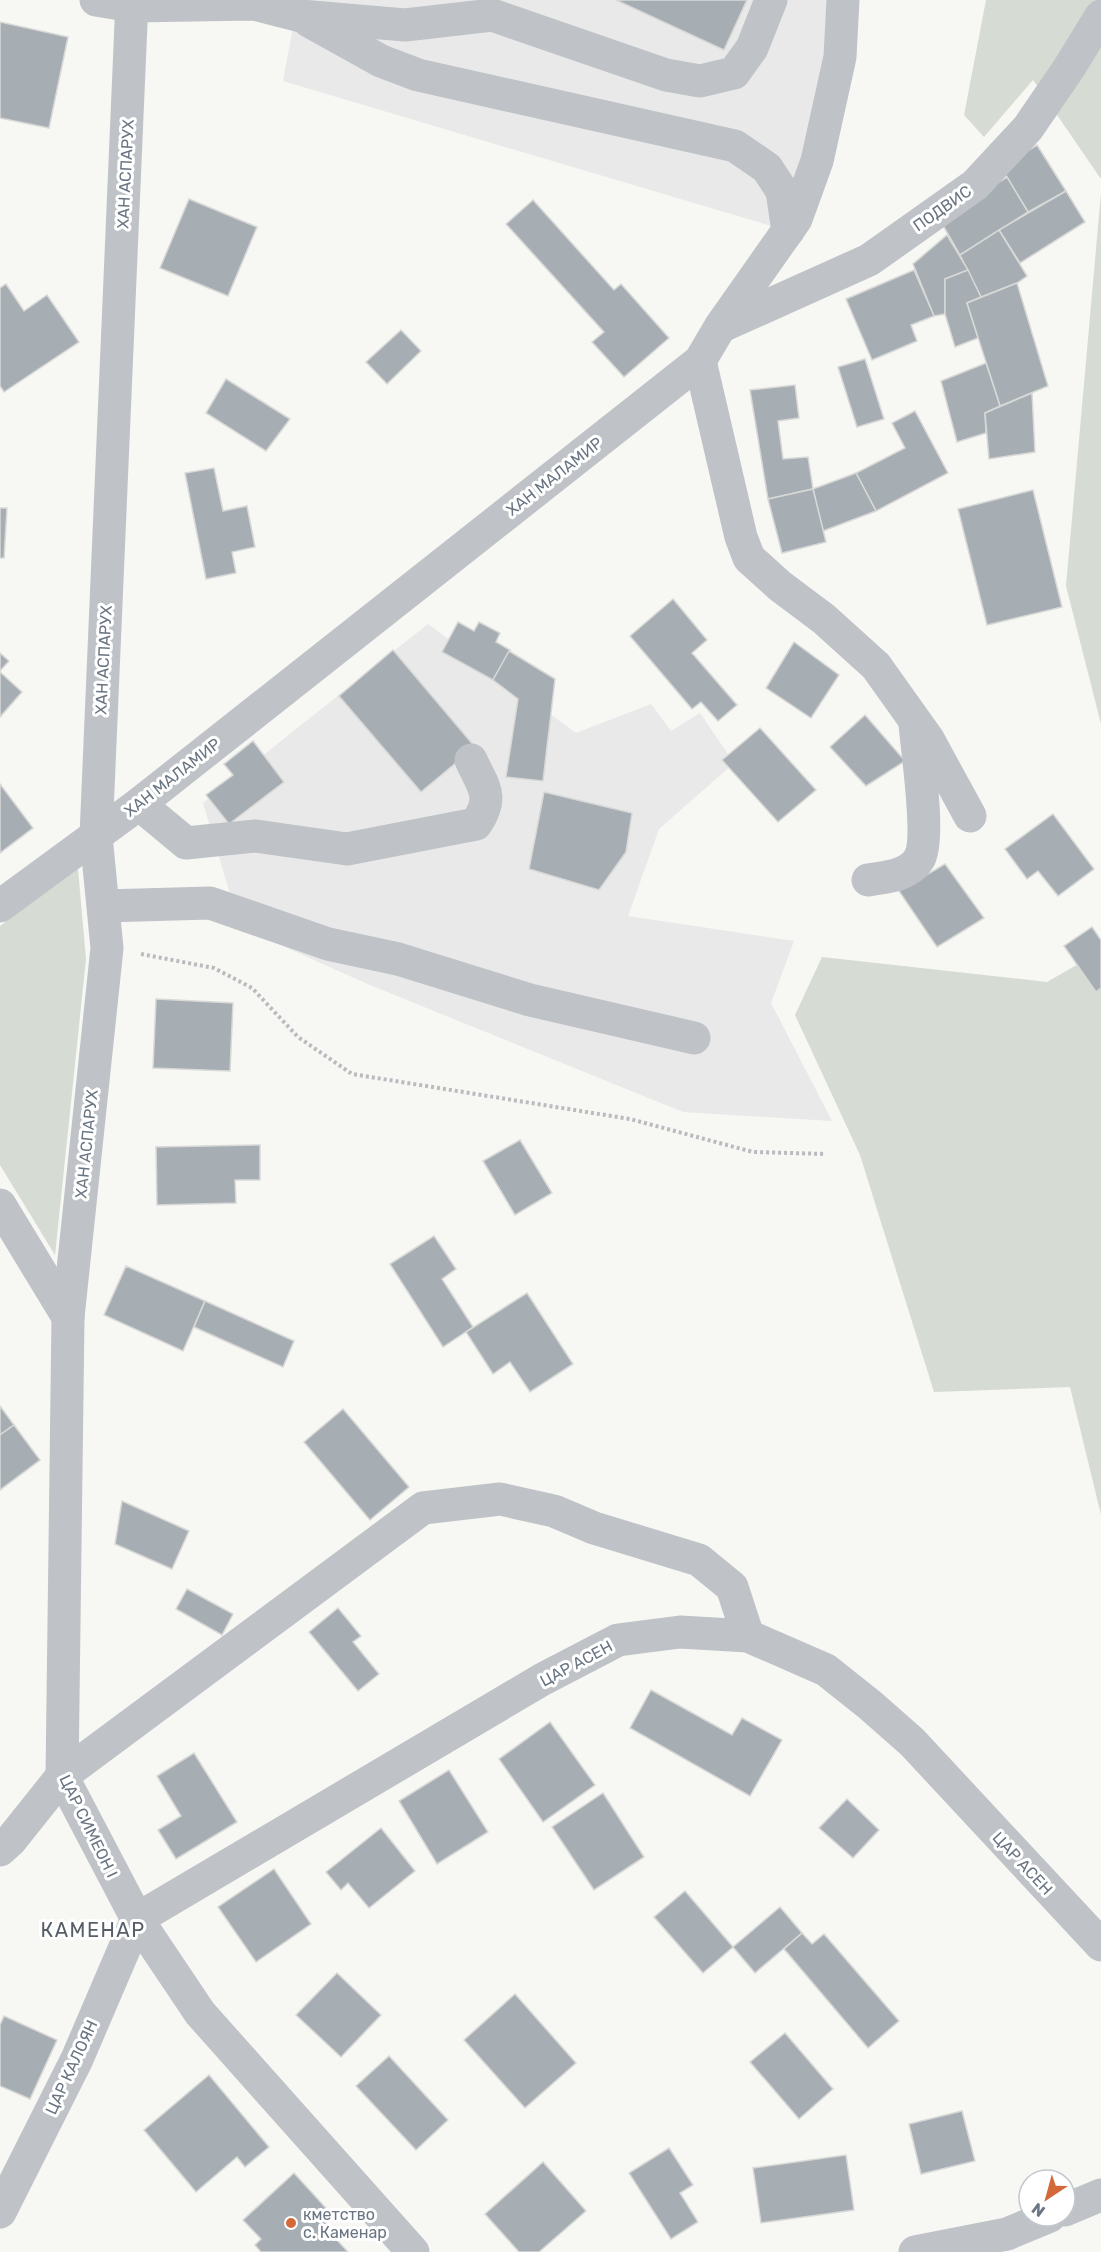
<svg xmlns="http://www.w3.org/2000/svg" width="1101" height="2252" font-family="Rubik,sans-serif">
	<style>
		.built { fill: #e8e9e8 }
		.green { fill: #d6dbd4 }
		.building { fill: #a6adb3; stroke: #d8d9d7; stroke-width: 1.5 }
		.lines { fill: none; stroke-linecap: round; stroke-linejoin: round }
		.path { stroke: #b9bbbe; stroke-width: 4; stroke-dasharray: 3 3; stroke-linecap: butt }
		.minor { stroke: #bfc2c6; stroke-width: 33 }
		.poi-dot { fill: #d36939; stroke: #fff; stroke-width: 2 }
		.labels { text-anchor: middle; stroke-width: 6; stroke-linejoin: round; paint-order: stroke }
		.street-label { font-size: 16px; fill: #697582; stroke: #fff }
		.poi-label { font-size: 16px; fill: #697582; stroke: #fff; text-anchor: start }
		.quarter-label { font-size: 20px; letter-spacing: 1.5px; fill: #565f68; stroke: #fff }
	</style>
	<rect width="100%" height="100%" fill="#f7f7f4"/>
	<!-- built -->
	<g class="built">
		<path d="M298,0H843L788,231L283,81Z"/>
		<path d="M428,624L576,733L651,704L671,731L700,713L734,763L659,829L628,916L794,941L771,1003L832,1121L683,1112L370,985L240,927L203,803Z"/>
	</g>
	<!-- green -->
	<g class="green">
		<path d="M986,0H1101V179L1033,80L984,137L964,115Z"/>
		<path d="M1101,193V724L1066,586Z"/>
		<path d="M78,869L86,959L55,1255L0,1165V926Z"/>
		<path d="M1101,951V1515L1070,1387L934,1392L860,1155L795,1015L822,957L1047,982Z"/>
	</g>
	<!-- building -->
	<g class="building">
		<path d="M616,0H747L724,50Z"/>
		<path d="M0,22L68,37L49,128L0,118Z"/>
		<path d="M1037,145L1066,191L1028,212L1003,171L1013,160Z"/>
		<path d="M1007,177L1028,212L960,255L940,220Z"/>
		<path d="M1066,191L1085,222L1020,263L999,230Z"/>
		<path d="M189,199L257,227L228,296L160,268Z"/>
		<path d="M533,200L614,290L621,284L669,338L624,377L592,342L604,332L506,224Z"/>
		<path d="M999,230L1027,276L1017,283L981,297L960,255Z"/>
		<path d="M947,235L968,270L945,279V314L934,316L913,264Z"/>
		<path d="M914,270L934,316L911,325L917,341L872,360L846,299Z"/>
		<path d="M968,270L981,297L967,303L978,338L955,347L945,314V279Z"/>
		<path d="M1017,283L1048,386L1000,406L967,303Z"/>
		<path d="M6,284L24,311L47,295L79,342L4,392L0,386V288Z"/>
		<path d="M401,330L421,351L387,384L366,362Z"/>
		<path d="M865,359L884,419L857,427L838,367Z"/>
		<path d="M986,363L1000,406L985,413L986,433L957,442L941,381Z"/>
		<path d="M226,379L290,419L266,451L206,413Z"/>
		<path d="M795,385L799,418L778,421L783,459L808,457L813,489L768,499L750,390Z"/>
		<path d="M1032,393L1035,452L989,459L985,413Z"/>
		<path d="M915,411L948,473L876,511L856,473L905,448L892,423Z"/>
		<path d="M214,468L223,511L247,506L255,547L232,552L236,573L206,579L185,473Z"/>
		<path d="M856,473L876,511L823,531L813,489Z"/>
		<path d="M813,489L826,542L782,553L768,499Z"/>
		<path d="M1033,490L1062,607L987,625L958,509Z"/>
		<path d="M0,508H7L4,558H0Z"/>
		<path d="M673,599L707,640L692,653L737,705L718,721L701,702L692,709L630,636Z"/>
		<path d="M458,622L474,631L479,622L500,633L496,642L510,650L493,680L442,652Z"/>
		<path d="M794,642L839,675L811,718L766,688Z"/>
		<path d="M393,650L475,747L421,792L339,696Z"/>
		<path d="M509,651L555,679L543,781L506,777L518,699L493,680Z"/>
		<path d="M0,653L9,661L0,671Z"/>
		<path d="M0,672L22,692L0,717Z"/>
		<path d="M865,715L905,761L866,786L830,747Z"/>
		<path d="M760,728L816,790L778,822L722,760Z"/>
		<path d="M253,741L284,782L229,824L206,795L233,775L224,764Z"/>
		<path d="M0,784L33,828L0,853Z"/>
		<path d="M544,792L632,813L626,852L599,890L529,869Z"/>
		<path d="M1053,814L1094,869L1058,896L1038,871L1027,879L1005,849Z"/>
		<path d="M945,864L984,918L937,947L899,891Z"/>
		<path d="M1092,927L1101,940V988L1096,992L1064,946Z"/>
		<path d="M156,999L233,1003L230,1071L153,1068Z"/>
		<path d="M520,1140L552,1193L515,1215L483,1161Z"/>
		<path d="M260,1145V1180H235L236,1203L157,1205L156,1147Z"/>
		<path d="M434,1236L456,1269L442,1279L473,1327L443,1347L390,1264Z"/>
		<path d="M126,1266L205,1301L183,1351L104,1315Z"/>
		<path d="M527,1293L573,1364L530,1392L510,1362L493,1374L466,1332Z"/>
		<path d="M205,1301L294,1341L283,1367L194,1327Z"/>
		<path d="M0,1406L14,1425L0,1435Z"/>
		<path d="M343,1409L409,1487L370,1520L304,1442Z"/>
		<path d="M14,1425L40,1460L0,1490V1435Z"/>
		<path d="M122,1501L189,1531L172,1569L115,1544Z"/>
		<path d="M187,1589L233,1614L222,1635L176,1609Z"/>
		<path d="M338,1608L361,1636L353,1642L379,1674L358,1691L309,1632Z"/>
		<path d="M651,1690L732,1735L742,1718L782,1740L750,1796L630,1728Z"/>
		<path d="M550,1722L595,1785L543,1822L499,1759Z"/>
		<path d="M194,1753L237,1822L176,1859L158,1830L181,1816L157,1776Z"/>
		<path d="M449,1770L488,1832L437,1864L399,1801Z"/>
		<path d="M603,1793L644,1857L594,1890L552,1827Z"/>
		<path d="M847,1799L879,1830L853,1858L819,1828Z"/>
		<path d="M381,1828L415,1871L369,1908L348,1883L341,1890L326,1872Z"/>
		<path d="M274,1869L311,1924L256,1962L218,1907Z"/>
		<path d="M685,1891L733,1947L703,1973L654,1917Z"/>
		<path d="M780,1907L802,1933L755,1973L733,1947Z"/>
		<path d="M802,1933L812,1944L824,1934L899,2021L868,2048L784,1949Z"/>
		<path d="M337,1973L381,2015L341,2057L296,2015Z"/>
		<path d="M515,1994L576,2063L525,2108L464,2040Z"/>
		<path d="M4,2016L57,2040L30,2099L0,2086V2025Z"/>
		<path d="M785,2033L833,2089L799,2119L750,2062Z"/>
		<path d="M389,2056L448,2120L416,2150L356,2086Z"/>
		<path d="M209,2075L269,2147L245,2167L237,2157L196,2192L144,2130Z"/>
		<path d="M962,2111L975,2161L921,2174L909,2124Z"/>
		<path d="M669,2148L693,2185L680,2193L698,2222L671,2239L629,2173Z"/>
		<path d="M846,2155L854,2210L761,2223L753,2168Z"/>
		<path d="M543,2162L586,2211L539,2252H519L485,2214Z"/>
		<path d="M294,2173L334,2217L324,2226L348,2252H261L255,2245L261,2239L243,2220Z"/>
	</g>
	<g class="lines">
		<!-- path -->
		<path class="path" d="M141,954L214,968L252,988L298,1037L352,1074L630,1119L753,1152L826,1154"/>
		<!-- minor -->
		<g class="minor">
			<path d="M96,0L132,6L254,4L301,16L405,25L492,15L666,75L700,81L734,73L752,48L771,0"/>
			<path d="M132,0L96,836L107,948L68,1317L62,1776L137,1919L200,2013L413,2252"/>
			<path d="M309,21L381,61L418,75L735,146L767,168L782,191L788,231"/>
			<path d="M722,326L869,260L975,185L1028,128L1069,68L1101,16"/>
			<path d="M700,361L741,537L749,558L780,586L824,619L876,666L928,739L970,816"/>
			<path d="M139,804L186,843L256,836L347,849L476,824C495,796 483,787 471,760"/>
			<path d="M868,880C885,877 909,876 919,859C931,840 917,750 915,724"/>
			<path d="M0,906L139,804L700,361L720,327L796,219L817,161L840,57L843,0"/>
			<path d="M104,906L210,903L328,944L398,959L530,1000L694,1038"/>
			<path d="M0,1205L68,1317"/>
			<path d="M0,1850L11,1840L62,1776L423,1508L500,1499L554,1511L594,1528L699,1560L732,1587L748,1636"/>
			<path d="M1065,2210L1101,2195"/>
			<path d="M0,2212L77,2059L137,1919L543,1679L618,1640L680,1632L748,1636L826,1670L870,1705L912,1742L1101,1945"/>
			<path d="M915,2252L1007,2234L1050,2216"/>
		</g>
	</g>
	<!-- markers -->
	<circle class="poi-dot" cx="291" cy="2223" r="6"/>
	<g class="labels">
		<!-- street labels -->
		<g class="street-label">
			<text transform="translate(125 174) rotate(-87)" y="6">ХАН АСПАРУХ</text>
			<text transform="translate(942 208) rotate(-35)" y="6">ПОДВИС</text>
			<text transform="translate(554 476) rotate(-38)" y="6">ХАН МАЛАМИР</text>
			<text transform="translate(103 660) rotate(-87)" y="6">ХАН АСПАРУХ</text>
			<text transform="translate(172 777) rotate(-38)" y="6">ХАН МАЛАМИР</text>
			<text transform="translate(86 1144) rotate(-84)" y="6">ХАН АСПАРУХ</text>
			<text transform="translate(576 1663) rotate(-28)" y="6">ЦАР АСЕН</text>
			<text transform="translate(89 1826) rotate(64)" y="6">ЦАР СИМЕОН I</text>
			<text transform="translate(1023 1863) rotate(47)" y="6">ЦАР АСЕН</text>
			<text transform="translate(71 2067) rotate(-65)" y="6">ЦАР КАЛОЯН</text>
		</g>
		<!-- poi labels -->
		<g class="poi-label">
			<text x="303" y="2220">кметство<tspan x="303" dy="18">с. Каменар</tspan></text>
		</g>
		<!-- quarter labels -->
		<g class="quarter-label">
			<text x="93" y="1937">КАМЕНАР</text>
		</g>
	</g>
	<!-- north arrow -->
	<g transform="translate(1047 2198) rotate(216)"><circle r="28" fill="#ffffff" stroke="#c3c8cd" stroke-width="1.5"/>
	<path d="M0-4.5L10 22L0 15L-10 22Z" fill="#d36939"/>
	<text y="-9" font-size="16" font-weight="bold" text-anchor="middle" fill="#697582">N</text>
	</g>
</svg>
